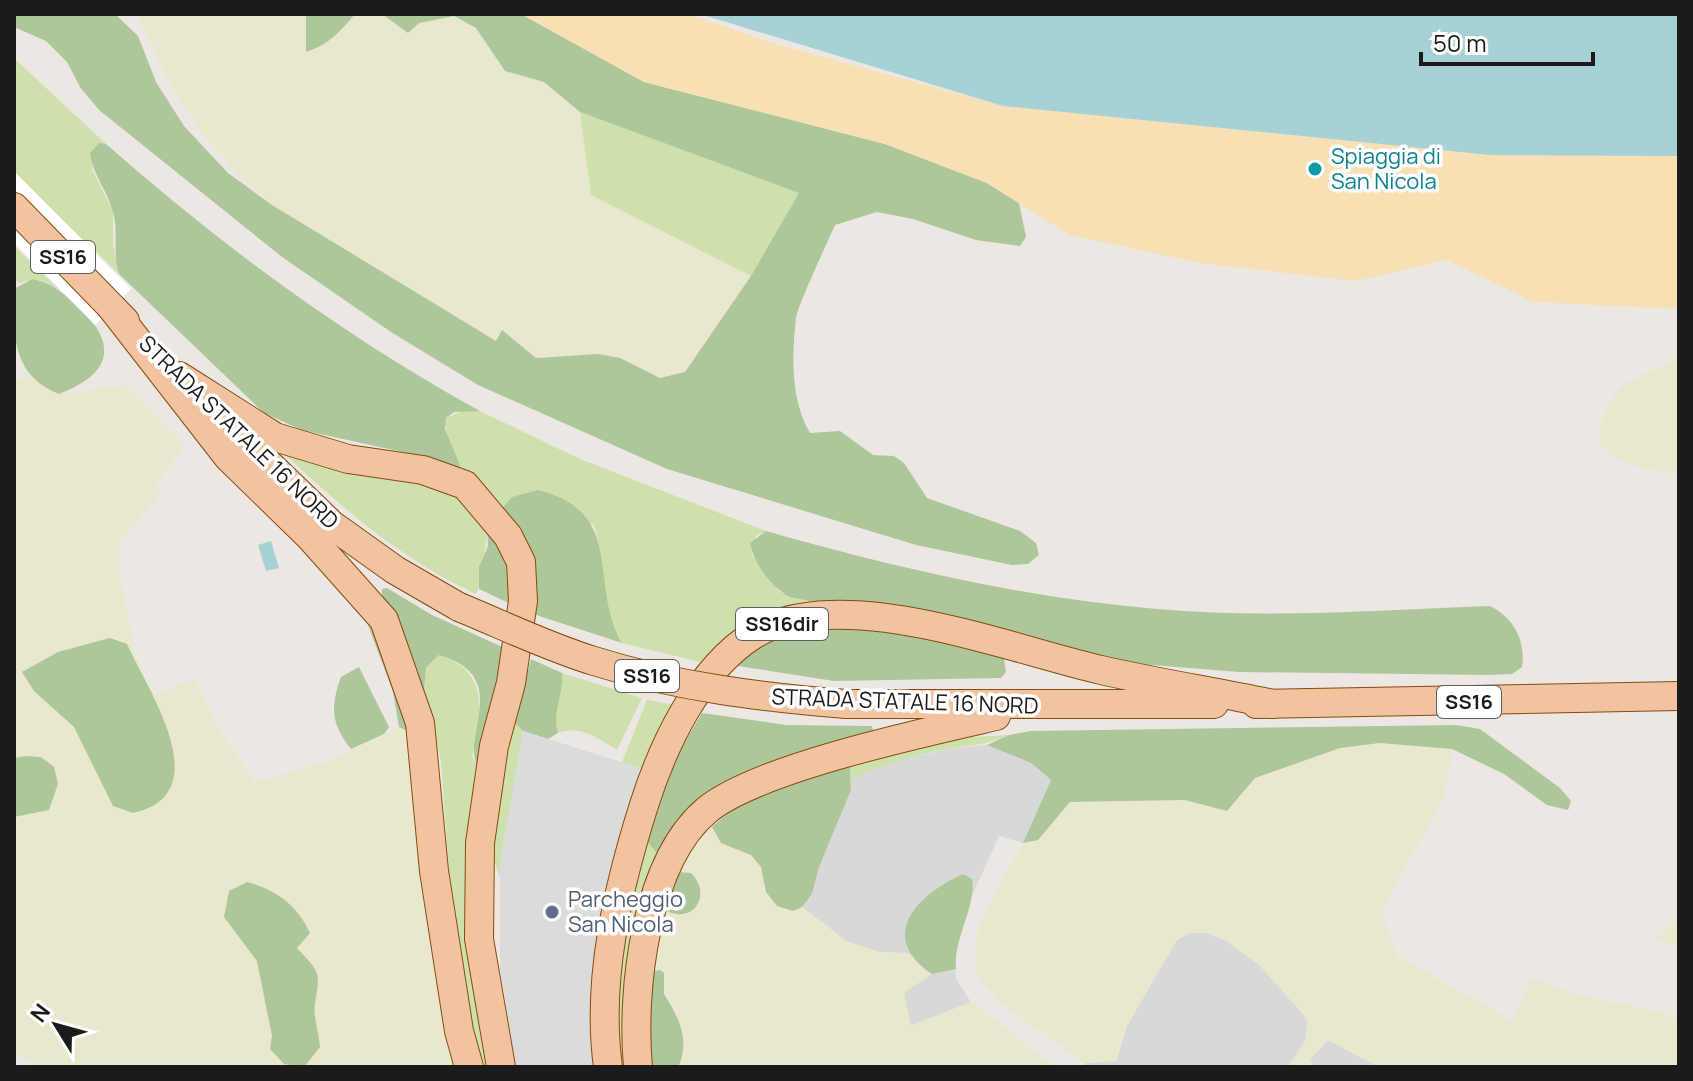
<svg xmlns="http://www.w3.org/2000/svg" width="1693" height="1081" font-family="Manrope,sans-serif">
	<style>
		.residential { fill: #d9d8d8 }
		.farmland { fill: #e9e7ce }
		.grass { fill: #cee1ac }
		.forest { fill: #aec79a }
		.sand { fill: #f7e0b4 }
		.parking { fill: #dbdbdb }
		.water { fill: #a6d1d5 }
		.pier { fill: #fff }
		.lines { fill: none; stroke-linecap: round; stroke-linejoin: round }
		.major-casing { stroke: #844c0f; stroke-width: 30 }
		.major { stroke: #f1c3a1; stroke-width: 28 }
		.major-bridge-casing { stroke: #844c0f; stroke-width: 30; stroke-linecap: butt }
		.major-bridge { stroke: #f1c3a1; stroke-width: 28 }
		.culture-dot { fill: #0f9aa8; stroke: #fff; stroke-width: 3 }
		.service-dot { fill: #5c6f8a; stroke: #fff; stroke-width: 3 }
		.labels { text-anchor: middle; stroke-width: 7; stroke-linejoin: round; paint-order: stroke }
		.shield { fill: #fff; stroke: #5f5f5f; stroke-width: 2 }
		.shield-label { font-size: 20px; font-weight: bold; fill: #1b1b1b }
		.culture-label { font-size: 22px; fill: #0d838f; stroke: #fff; text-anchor: start }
		.street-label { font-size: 22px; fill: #1b1b1b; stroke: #fff }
		.service-label { font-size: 22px; fill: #4e5e75; stroke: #fff; text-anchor: start }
	</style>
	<rect width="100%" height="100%" fill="#ece7e2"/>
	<!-- residential -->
	<g class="residential">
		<path d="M987,745L1031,763L1051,780L1023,843L999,836L966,909L955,958L956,979L971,1002L910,1026L904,993L932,973L908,953L879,952L846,941L802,907L812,894L819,867L851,790V779L890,762L949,749Z"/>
		<path d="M1189,933H1205L1225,940L1259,965L1292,999L1308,1021L1305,1041L1293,1061L1288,1067H1088L1084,1063L1116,1061L1127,1026L1162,965L1177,940Z"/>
		<path d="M1328,1040L1379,1067H1313L1310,1060Z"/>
	</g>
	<!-- farmland -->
	<g class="farmland">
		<path d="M151,14H306L305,34L321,47L355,14H382L397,22L419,23L454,16L476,28L505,71L544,82L580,112L591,195L751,276L685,372L660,378L620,359L598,354L536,358L510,335L497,342L272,205L239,175L200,131L167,79L138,17Z"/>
		<path d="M1679,357V475L1641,468L1609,454L1598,441L1602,419L1613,397L1626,383Z"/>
		<path d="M34,377L59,394L127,385L184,444L159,481L152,485L161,493L119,541V576L140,674L155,695L195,679L218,728L255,783L325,762L399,728L407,731L462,1067H35L14,1051V817L33,813L25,756L14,758V378Z"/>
		<path d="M1380,743L1452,749L1444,798L1381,910L1397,956L1512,1021L1532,978L1577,995L1661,1012L1679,1021V1067H1379L1328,1040L1310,1059L1313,1067H1288L1305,1041L1308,1020L1259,965L1225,940L1205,933H1190L1177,940L1127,1026L1116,1061L1084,1063L1000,1002L979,979L975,959L977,933L1001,883L1023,843L1038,840L1070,802L1185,800L1227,811L1254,778L1340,748Z"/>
		<path d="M712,827L721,843L751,855L761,867L766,892L793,911L802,907L846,941L879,952L908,953L932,974L904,993L911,1026L971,1002L1055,1067H678L683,1056L678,1012L651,972L661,902L699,905V880L691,873L678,872L687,855Z"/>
		<path d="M1679,918V948L1657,938Z"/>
	</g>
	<!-- grass -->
	<g class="grass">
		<path d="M14,58L106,144H99L92,169L113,211V245L119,274L14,173Z"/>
		<path d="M580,112L800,193L751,276L591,195Z"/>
		<path d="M14,246L61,291C46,281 37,276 20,283L14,280Z"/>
		<path d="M465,410L480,411L580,459L766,531L756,536L752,555L779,591L814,604L712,665L622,643C601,606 607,565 594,525L512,497L503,507C474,483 443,460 446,418Z"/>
		<path d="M269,440L442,483L487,525C488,534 480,589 476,594C395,557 334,500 269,440Z"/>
		<path d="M439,655C488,669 484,715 472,756L479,769L493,1067H479L452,912L441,761L424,691L426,669Z"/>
		<path d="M562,673L642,698L617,750C600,739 578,724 558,733C552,710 564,695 562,673Z"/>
		<path d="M647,700L680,706L643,769L622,762Z"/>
		<path d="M515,723L523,731L500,876C481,843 507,760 515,723Z"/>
		<path d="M1009,735C988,745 970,745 948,749C914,755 883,765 851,779L850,766L953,738Z"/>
		<path d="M645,839L666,851L627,1067H614L616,976Z"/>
	</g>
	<!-- forest -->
	<g class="forest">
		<path d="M14,14H115L138,36L156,82L184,126L228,173L272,205L496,341L502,330L536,358L598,354L620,358L660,378L685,372L751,276L799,193L580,112L544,82L505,71L476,28L454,16L419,23L408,33L382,14H521L644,82L885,144L987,183L1019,203L1026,237L1020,246L976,240L913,219L877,212L835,225C829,239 797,307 796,318C792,355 790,399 810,433L840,431L873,455L894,456L904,463L927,498L1020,531L1036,543L1039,555L1028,564L1012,565L916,545L667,469L478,385L391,332L282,257L99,110L80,87L67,62L46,41L14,27Z"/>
		<path d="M306,14H355C340,32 328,45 306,52Z"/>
		<path d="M99,143L106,144C222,246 345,337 480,411L454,412L446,418L445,429L463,473L416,455L302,430L264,413L119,274C112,253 119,232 113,212C108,191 93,176 90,153Z"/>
		<path d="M32,279C50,282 61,291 74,303C118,341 115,373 59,394C10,374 14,333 14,289Z"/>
		<path d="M538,490C627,512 588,583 622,643L533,614L503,507L512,497Z"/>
		<path d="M487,525L500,531L519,608L479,589V567L488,546Z"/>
		<path d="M766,531C893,567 1025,598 1157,609C1267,619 1380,610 1490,606C1514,618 1526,641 1522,667L1512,674L1489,675L1239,672L1078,659L790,597C771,587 754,564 750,543Z"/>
		<path d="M387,588L432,615L511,651L479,769C458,738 515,677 439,655L426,668L424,691L382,599V589Z"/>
		<path d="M370,614L403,687L407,731L399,727L393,692L365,617Z"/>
		<path d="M872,624L994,653L1004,659L1006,672L1001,678L834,681L732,665L770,636Z"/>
		<path d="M110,638L127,644C147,689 220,794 133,813L113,806L74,727L34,691L22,672L58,652Z"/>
		<path d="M531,659L562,673C564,695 552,710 558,733L548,739L523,731L515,723Z"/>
		<path d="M359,667L389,727L384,734L351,749C331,724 330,707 341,677Z"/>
		<path d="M702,713L786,725L872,726L874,735L775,772L666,851L657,853L645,839L660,785Z"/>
		<path d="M1456,725L1480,729L1560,788L1571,801L1568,810L1547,805L1504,774L1452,749L1380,743L1340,748L1255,778L1227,811L1185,800L1070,802L1038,840L1023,843L1051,780L1031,763L987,745L1009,735L1030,731Z"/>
		<path d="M25,756L41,757L54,767L58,784L49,810L14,817V758Z"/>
		<path d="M850,766L851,790L819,867L812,894L802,907L793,911L777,906L766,892L761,867L751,855L721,843L712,827C748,792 802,782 850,766Z"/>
		<path d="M678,872L691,873C713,894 693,926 665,910Z"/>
		<path d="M963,874L972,879C977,905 953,939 956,969L932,974C876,936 918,894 963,874Z"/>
		<path d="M247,882C276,890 297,905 310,933L297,948C319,972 321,971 315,1003C313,1015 319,1034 320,1047L304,1067L284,1064L270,1049L272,1036L257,961L224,917L229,891Z"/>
		<path d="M660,970L664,973V994C678,1015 691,1042 678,1067H646L651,972Z"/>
	</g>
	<!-- sand -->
	<path class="sand" d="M521,14H688L779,45L1003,106L1380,144L1534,156L1679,149V309L1534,302L1447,260L1355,281L1200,263L1070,235L987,183L885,144L644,82Z"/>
	<!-- parking -->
	<path class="parking" d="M523,731L643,769L597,944L589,1026L594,1067H516L500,968V862Z"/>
	<!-- water -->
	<g class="water">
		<path d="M700,14H1679V156L1490,155L1003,106Z"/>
		<path d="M271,541L279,568L266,571L258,545Z"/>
	</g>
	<!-- pier -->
	<path class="pier" d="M14,171L131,289L95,325L14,243Z"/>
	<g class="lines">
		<!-- major casing -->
		<g class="major-casing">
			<g id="major">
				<path d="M14,207L125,321"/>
				<path d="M112,308L228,457L310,537L384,620L420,723L434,871L459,1031L469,1067"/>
				<path d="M179,376L275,437L348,459L423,470L465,485L508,536L521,562L523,601L511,683L494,746L480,843L479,939L501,1067"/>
				<path d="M216,413L332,525L395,570L459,607"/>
				<path d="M846,704H1214"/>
				<path d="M1256,704L1679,696"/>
				<path d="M608,1067C596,981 618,887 644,805C663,745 698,670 753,635C839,581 1009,649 1101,670C1158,683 1216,692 1273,704"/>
				<path d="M638,1067C631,991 645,862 707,810C758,768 926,732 996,716"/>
			</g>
		</g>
		<!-- major -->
		<use href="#major" class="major"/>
		<!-- major-bridge casing -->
		<g class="major-bridge-casing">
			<path id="major-bridge" d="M459,607C503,625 548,647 594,661C677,687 761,697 846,704"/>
		</g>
		<!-- major-bridge -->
		<use href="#major-bridge" class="major-bridge"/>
	</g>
	<!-- markers -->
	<circle class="culture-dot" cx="1315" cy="169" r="8"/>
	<circle class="service-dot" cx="552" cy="912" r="8"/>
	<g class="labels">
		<!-- shield labels -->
		<g class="shield">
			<rect x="31" y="241" width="64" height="32" rx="6"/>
			<rect x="736" y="608" width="92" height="32" rx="6"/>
			<rect x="615" y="660" width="64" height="32" rx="6"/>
			<rect x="1437" y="686" width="64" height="32" rx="6"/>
		</g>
		<g class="shield-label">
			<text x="63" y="264">SS16</text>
			<text x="782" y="631">SS16dir</text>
			<text x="647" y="683">SS16</text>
			<text x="1469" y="709">SS16</text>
		</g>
		<!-- culture labels -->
		<g class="culture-label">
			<text x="1331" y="164">Spiaggia di<tspan x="1331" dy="25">San Nicola</tspan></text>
		</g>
		<!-- street labels -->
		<g class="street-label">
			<text transform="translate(239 432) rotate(44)" y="8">STRADA STATALE 16 NORD</text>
			<text transform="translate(905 701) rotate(2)" y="8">STRADA STATALE 16 NORD</text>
		</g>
		<!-- service labels -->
		<g class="service-label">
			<text x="568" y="907">Parcheggio<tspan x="568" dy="25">San Nicola</tspan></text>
		</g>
	</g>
	<!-- border -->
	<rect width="1693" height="1081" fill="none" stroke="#1b1b1b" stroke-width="32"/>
	<!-- north arrow -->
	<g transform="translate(56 1025) rotate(307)" stroke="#ffffff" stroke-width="6" paint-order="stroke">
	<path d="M0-6L14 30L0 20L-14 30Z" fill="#1b1b1b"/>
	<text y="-12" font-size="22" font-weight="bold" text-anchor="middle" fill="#1b1b1b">N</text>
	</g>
	<!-- scale -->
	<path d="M1421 52v12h172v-12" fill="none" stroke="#1b1b1b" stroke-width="4"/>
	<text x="1433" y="52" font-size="24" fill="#1b1b1b" stroke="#ffffff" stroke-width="6" paint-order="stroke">50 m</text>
</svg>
